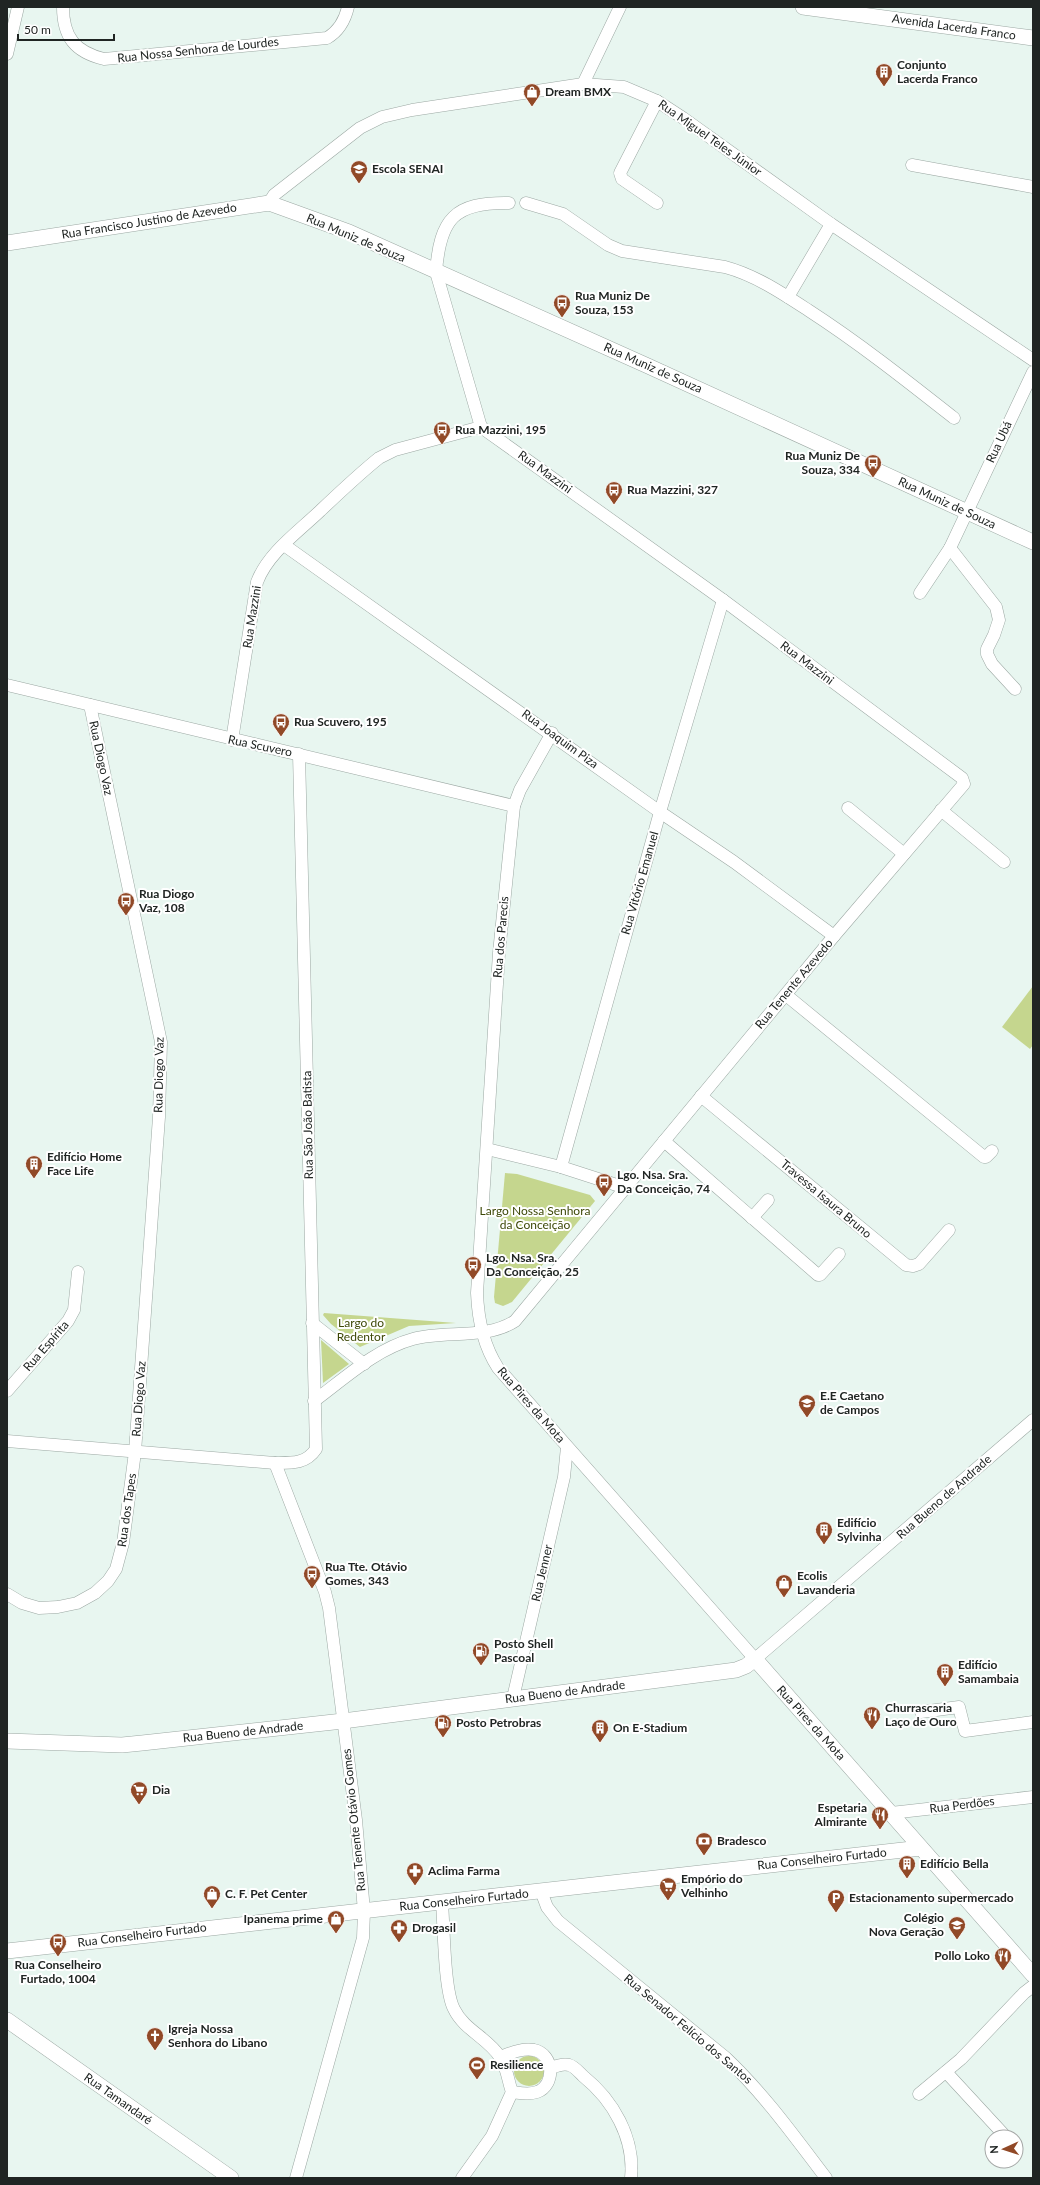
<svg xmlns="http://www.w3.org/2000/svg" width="1040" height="2185" font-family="Lato,sans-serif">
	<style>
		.green { fill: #c5d68e }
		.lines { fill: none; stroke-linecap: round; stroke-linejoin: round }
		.minor-casing { stroke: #9ca8a3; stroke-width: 13 }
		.tertiary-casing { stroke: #9ca8a3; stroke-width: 16 }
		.minor { stroke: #fff; stroke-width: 12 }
		.tertiary { stroke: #fff; stroke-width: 15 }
		.labels { text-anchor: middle; stroke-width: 4; stroke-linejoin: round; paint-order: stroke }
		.street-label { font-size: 12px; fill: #202523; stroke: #fff }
		.poi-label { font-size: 12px; font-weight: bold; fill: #202523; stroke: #fff; text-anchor: start }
		.park-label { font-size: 12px; fill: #3d4807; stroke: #fff }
	</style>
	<rect width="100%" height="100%" fill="#e8f6f0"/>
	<!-- green -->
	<g class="green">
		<path d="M1033,986V1045L1030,1049L1002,1027Z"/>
		<path d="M505,1173L517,1174L590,1195L595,1201L512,1302L503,1306L495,1303L494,1297Z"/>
		<path d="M324,1313L456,1323L409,1326L360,1347L331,1324L323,1315Z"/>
		<path d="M321,1340L349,1364L323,1383Z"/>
		<circle cx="529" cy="2071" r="15"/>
	</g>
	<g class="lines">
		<!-- minor casing -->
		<g class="minor-casing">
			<g id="minor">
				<path d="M63,7C63,37 75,52 104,59L327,38C339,31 345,20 348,7"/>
				<path d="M7,54L18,7"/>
				<path d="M583,84L620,7"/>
				<path d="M657,101L620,173L622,179L657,203"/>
				<path d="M912,165L1033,187"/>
				<path d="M269,203L274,195L360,128L382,117L412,110L583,84L624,87L657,101L683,118L831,224L1033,360"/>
				<path d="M526,203L563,214L608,245L622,251L725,267C755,275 782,293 808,310C859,343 907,381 954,418"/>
				<path d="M788,297L831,224"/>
				<path d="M481,427L436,272C440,219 454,202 509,203"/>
				<path d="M284,545L660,812L734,862L834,936"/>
				<path d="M950,548L996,607L999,620L994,635L987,649V654L992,664L1015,689"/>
				<path d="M920,593L950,548L1033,372"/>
				<path d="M7,685L514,806"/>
				<path d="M552,733L520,790L514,806L499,953L477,1293C478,1319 483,1345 498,1368L755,1659L1033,1420"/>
				<path d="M232,740L257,582C268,553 298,532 320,511C339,493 359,474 379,458L395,450L481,427"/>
				<path d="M848,808L904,854"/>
				<path d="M941,810L1004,862"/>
				<path d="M786,995L984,1157H986L992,1151"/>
				<path d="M701,1096L906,1265L913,1266L919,1264L949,1230"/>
				<path d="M664,1141L818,1275H820L839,1254"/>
				<path d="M487,1149L561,1167L626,1188"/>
				<path d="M561,1167L660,812L723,600"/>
				<path d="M752,1218L768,1200"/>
				<path d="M312,1323L364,1364"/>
				<path d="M7,1391L68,1321L74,1310L78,1272"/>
				<path d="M314,1401C345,1378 376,1349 413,1339C445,1330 486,1340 515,1321L834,936L964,784L962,778L723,600L481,427"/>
				<path d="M7,1441L275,1463C292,1463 306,1464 316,1449L299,754"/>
				<path d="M275,1463L325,1592L329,1608L356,1820L364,1911L363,1938L296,2178"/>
				<path d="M7,1594L22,1603L39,1608L58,1607L77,1603L95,1593L108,1581L116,1569L123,1543L135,1452L159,1117L161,1042L90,705"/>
				<path d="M513,1698L564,1477L567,1447"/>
				<path d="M921,1712L959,1707L965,1731L1033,1722"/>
				<path d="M891,1813L1033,1797"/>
				<path d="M541,1891L547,1907L558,1921L726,2058C764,2094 794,2136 826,2178"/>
				<path d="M442,1903C444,1927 444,1990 454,2009C464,2030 488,2038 500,2057C507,2067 508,2081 512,2092L492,2136L462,2178"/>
				<path d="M500,2057C511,2053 522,2048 534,2050C554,2054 556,2085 537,2092C529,2095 520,2093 512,2092"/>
				<path d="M551,2068C556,2066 563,2063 569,2065C574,2066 579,2072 583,2076C613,2100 635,2138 631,2178"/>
				<path d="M946,2072L1006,2137"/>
				<path d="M919,2094L961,2059L1024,1993L1033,1986"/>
			</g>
		</g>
		<!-- tertiary casing -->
		<g class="tertiary-casing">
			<g id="tertiary">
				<path d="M803,7L1033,38"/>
				<path d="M7,243L269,203L349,232L648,366L1033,542"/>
				<path d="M7,1741L122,1745L142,1743L343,1721L736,1670L746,1666L755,1659L1033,1975"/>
				<path d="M7,1951C312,1915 617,1883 921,1848"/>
				<path d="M7,2020L231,2178"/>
			</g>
		</g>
		<!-- minor -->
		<use href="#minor" class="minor"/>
		<!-- tertiary -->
		<use href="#tertiary" class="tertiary"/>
	</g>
	<!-- icons -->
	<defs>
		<g id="building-pin" transform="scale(0.9)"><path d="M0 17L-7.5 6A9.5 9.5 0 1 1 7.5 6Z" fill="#914927" stroke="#fff"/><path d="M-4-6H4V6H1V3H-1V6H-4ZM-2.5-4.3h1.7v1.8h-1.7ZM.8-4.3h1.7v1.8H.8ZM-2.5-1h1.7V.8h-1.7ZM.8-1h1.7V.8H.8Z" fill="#fff"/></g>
		<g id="shop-pin" transform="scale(0.9)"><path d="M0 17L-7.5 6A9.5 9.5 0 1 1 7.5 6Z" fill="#914927" stroke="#fff"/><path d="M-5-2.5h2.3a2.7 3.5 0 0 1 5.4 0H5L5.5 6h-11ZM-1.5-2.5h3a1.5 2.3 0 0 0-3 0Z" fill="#fff"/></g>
		<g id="university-pin" transform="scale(0.9)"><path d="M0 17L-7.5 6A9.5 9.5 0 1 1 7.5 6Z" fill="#914927" stroke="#fff"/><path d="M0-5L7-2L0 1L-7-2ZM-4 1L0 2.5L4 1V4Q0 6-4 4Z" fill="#fff"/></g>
		<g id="bus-pin" transform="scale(0.9)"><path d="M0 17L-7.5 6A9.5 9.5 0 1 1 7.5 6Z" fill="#914927" stroke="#fff"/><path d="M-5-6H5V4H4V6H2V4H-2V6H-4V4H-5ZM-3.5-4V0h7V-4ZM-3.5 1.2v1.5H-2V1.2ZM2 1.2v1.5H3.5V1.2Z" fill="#fff"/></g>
		<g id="school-pin" transform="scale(0.9)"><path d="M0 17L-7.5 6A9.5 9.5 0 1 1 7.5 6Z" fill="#914927" stroke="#fff"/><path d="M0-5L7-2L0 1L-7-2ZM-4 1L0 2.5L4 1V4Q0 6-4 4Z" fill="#fff"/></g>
		<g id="fuel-pin" transform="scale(0.9)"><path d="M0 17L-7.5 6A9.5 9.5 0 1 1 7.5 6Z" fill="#914927" stroke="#fff"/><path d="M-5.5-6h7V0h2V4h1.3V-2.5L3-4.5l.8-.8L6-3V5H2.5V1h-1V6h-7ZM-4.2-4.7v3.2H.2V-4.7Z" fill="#fff"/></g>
		<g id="restaurant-pin" transform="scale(0.9)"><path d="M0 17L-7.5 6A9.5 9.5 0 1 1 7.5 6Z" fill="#914927" stroke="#fff"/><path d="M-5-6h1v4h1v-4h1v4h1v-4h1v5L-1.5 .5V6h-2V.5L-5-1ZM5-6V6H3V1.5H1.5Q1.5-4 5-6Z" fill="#fff"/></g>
		<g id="supermarket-pin" transform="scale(0.9)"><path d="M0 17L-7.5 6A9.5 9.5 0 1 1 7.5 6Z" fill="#914927" stroke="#fff"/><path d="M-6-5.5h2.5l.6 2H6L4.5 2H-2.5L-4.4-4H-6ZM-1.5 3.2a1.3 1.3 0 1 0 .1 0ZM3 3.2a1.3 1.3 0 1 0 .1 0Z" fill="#fff"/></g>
		<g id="bank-pin" transform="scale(0.9)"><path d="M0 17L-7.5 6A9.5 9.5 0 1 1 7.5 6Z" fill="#914927" stroke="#fff"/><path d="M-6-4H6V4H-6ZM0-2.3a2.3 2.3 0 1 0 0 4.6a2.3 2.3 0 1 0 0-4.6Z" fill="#fff"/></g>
		<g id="pharmacy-pin" transform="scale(0.9)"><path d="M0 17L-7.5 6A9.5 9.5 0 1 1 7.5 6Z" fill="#914927" stroke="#fff"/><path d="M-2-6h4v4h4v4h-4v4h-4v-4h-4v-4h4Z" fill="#fff"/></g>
		<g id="parking-pin" transform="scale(0.9)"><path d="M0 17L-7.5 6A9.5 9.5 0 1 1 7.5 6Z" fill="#914927" stroke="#fff"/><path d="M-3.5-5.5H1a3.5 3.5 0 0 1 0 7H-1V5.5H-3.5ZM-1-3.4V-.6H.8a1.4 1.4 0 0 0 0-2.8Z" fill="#fff"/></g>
		<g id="church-pin" transform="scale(0.9)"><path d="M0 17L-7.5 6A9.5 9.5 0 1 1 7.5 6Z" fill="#914927" stroke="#fff"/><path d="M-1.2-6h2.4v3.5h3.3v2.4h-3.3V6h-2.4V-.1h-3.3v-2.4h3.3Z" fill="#fff"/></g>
		<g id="stadium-pin" transform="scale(0.9)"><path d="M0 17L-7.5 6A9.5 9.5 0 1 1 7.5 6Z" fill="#914927" stroke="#fff"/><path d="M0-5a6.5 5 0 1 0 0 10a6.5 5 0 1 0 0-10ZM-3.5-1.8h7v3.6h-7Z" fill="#fff"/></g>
	</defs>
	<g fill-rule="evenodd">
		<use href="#building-pin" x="884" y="72"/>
		<use href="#shop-pin" x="532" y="92"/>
		<use href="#university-pin" x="359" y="169"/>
		<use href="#bus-pin" x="562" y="303"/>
		<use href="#bus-pin" x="442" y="430"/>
		<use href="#bus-pin" x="873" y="463"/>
		<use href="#bus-pin" x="614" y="490"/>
		<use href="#bus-pin" x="281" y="722"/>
		<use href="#bus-pin" x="126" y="901"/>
		<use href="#building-pin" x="34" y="1164"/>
		<use href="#bus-pin" x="604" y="1182"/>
		<use href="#bus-pin" x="473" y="1265"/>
		<use href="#school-pin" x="807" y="1403"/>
		<use href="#building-pin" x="824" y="1530"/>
		<use href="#bus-pin" x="312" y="1574"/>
		<use href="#shop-pin" x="784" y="1583"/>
		<use href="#fuel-pin" x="481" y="1651"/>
		<use href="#building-pin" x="945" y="1672"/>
		<use href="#restaurant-pin" x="872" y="1715"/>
		<use href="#fuel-pin" x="443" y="1723"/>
		<use href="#building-pin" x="600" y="1728"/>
		<use href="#supermarket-pin" x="139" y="1790"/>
		<use href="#restaurant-pin" x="880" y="1815"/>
		<use href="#bank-pin" x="704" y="1841"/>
		<use href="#building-pin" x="907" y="1864"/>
		<use href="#pharmacy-pin" x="415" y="1871"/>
		<use href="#supermarket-pin" x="668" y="1886"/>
		<use href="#shop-pin" x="212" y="1894"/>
		<use href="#parking-pin" x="836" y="1898"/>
		<use href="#shop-pin" x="336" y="1919"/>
		<use href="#school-pin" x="957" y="1925"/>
		<use href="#pharmacy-pin" x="399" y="1928"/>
		<use href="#bus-pin" x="58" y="1942"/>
		<use href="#restaurant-pin" x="1003" y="1956"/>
		<use href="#church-pin" x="155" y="2036"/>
		<use href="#stadium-pin" x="477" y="2065"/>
	</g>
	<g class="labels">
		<!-- street labels -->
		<g class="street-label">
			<text transform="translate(954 27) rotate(8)" y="4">Avenida Lacerda Franco</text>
			<text transform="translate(198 50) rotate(-6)" y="4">Rua Nossa Senhora de Lourdes</text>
			<text transform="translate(710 138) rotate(35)" y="4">Rua Miguel Teles Júnior</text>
			<text transform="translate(149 221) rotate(-9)" y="4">Rua Francisco Justino de Azevedo</text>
			<text transform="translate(356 238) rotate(23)" y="4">Rua Muniz de Souza</text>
			<text transform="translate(653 368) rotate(24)" y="4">Rua Muniz de Souza</text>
			<text transform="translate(999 442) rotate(-65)" y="4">Rua Ubá</text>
			<text transform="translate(545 472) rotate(36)" y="4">Rua Mazzini</text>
			<text transform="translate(947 503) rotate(25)" y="4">Rua Muniz de Souza</text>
			<text transform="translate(252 617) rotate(-81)" y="4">Rua Mazzini</text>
			<text transform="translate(807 663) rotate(37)" y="4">Rua Mazzini</text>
			<text transform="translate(560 739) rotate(36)" y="4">Rua Joaquim Piza</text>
			<text transform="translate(260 746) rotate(12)" y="4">Rua Scuvero</text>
			<text transform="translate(101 758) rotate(78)" y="4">Rua Diogo Vaz</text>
			<text transform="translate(640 883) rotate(-74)" y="4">Rua Vitório Emanuel</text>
			<text transform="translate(501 937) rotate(-85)" y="4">Rua dos Parecis</text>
			<text transform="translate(794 984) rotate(-50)" y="4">Rua Tenente Azevedo</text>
			<text transform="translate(159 1075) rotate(-89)" y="4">Rua Diogo Vaz</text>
			<text transform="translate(308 1125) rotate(-91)" y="4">Rua São João Batista</text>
			<text transform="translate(826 1199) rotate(40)" y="4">Travessa Isaura Bruno</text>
			<text transform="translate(46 1346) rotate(-49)" y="4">Rua Espírita</text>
			<text transform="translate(139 1399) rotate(-86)" y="4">Rua Diogo Vaz</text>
			<text transform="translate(531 1405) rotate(49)" y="4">Rua Pires da Mota</text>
			<text transform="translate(944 1497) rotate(-41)" y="4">Rua Bueno de Andrade</text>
			<text transform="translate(127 1510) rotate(-82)" y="4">Rua dos Tapes</text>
			<text transform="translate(542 1573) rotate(-77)" y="4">Rua Jenner</text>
			<text transform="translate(565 1692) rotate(-7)" y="4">Rua Bueno de Andrade</text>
			<text transform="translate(811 1723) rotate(48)" y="4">Rua Pires da Mota</text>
			<text transform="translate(243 1732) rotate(-6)" y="4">Rua Bueno de Andrade</text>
			<text transform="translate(962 1805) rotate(-7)" y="4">Rua Perdões</text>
			<text transform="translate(354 1820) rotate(-96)" y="4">Rua Tenente Otávio Gomes</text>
			<text transform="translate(822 1859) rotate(-6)" y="4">Rua Conselheiro Furtado</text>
			<text transform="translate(464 1900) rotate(-6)" y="4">Rua Conselheiro Furtado</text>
			<text transform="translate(142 1935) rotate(-7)" y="4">Rua Conselheiro Furtado</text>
			<text transform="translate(688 2029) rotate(40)" y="4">Rua Senador Felício dos Santos</text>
			<text transform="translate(118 2099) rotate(35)" y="4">Rua Tamandaré</text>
		</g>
		<!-- poi labels -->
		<g class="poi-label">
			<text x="897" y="69">Conjunto<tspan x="897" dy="14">Lacerda Franco</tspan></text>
			<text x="545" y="96">Dream BMX</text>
			<text x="372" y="173">Escola SENAI</text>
			<text x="575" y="300">Rua Muniz De<tspan x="575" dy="14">Souza, 153</tspan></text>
			<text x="455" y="434">Rua Mazzini, 195</text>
			<text x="860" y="460" text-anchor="end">Rua Muniz De<tspan x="860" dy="14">Souza, 334</tspan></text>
			<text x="627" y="494">Rua Mazzini, 327</text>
			<text x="294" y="726">Rua Scuvero, 195</text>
			<text x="139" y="898">Rua Diogo<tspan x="139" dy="14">Vaz, 108</tspan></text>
			<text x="47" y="1161">Edifício Home<tspan x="47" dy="14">Face Life</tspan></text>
			<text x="617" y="1179">Lgo. Nsa. Sra.<tspan x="617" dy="14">Da Conceição, 74</tspan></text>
			<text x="486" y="1262">Lgo. Nsa. Sra.<tspan x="486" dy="14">Da Conceição, 25</tspan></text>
			<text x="820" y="1400">E.E Caetano<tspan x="820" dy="14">de Campos</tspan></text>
			<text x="837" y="1527">Edifício<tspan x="837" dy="14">Sylvinha</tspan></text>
			<text x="325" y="1571">Rua Tte. Otávio<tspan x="325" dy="14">Gomes, 343</tspan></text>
			<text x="797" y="1580">Ecolis<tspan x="797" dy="14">Lavanderia</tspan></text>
			<text x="494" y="1648">Posto Shell<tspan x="494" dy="14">Pascoal</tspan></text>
			<text x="958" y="1669">Edifício<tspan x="958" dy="14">Samambaia</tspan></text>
			<text x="885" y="1712">Churrascaria<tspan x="885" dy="14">Laço de Ouro</tspan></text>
			<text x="456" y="1727">Posto Petrobras</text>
			<text x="613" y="1732">On E-Stadium</text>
			<text x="152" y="1794">Dia</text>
			<text x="867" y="1812" text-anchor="end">Espetaria<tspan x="867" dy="14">Almirante</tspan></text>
			<text x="717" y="1845">Bradesco</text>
			<text x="920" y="1868">Edifício Bella</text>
			<text x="428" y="1875">Aclima Farma</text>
			<text x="681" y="1883">Empório do<tspan x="681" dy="14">Velhinho</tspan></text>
			<text x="225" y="1898">C. F. Pet Center</text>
			<text x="849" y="1902">Estacionamento supermercado</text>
			<text x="944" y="1922" text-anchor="end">Colégio<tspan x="944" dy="14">Nova Geração</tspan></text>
			<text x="323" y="1923" text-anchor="end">Ipanema prime</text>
			<text x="412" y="1932">Drogasil</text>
			<text x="990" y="1960" text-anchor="end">Pollo Loko</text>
			<text x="58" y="1969" text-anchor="middle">Rua Conselheiro<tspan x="58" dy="14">Furtado, 1004</tspan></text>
			<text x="168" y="2033">Igreja Nossa<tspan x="168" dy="14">Senhora do Libano</tspan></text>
			<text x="490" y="2069">Resilience</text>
		</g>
		<!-- park labels -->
		<g class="park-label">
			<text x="535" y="1215">Largo Nossa Senhora<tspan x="535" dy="14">da Conceição</tspan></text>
			<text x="361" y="1327">Largo do<tspan x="361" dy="14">Redentor</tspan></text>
		</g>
	</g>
	<!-- border -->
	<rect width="1040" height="2185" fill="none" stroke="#202523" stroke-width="16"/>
	<!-- north arrow -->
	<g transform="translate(1004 2149) rotate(267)"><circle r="19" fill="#ffffff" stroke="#a6a8a7"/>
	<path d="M0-3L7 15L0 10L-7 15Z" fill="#914927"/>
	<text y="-6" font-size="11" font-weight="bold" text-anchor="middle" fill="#202523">N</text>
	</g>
	<!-- scale -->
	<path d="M18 34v6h96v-6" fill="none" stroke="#202523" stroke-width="2"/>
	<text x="24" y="34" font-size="12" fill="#202523" stroke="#ffffff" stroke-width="3" paint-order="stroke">50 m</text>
</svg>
